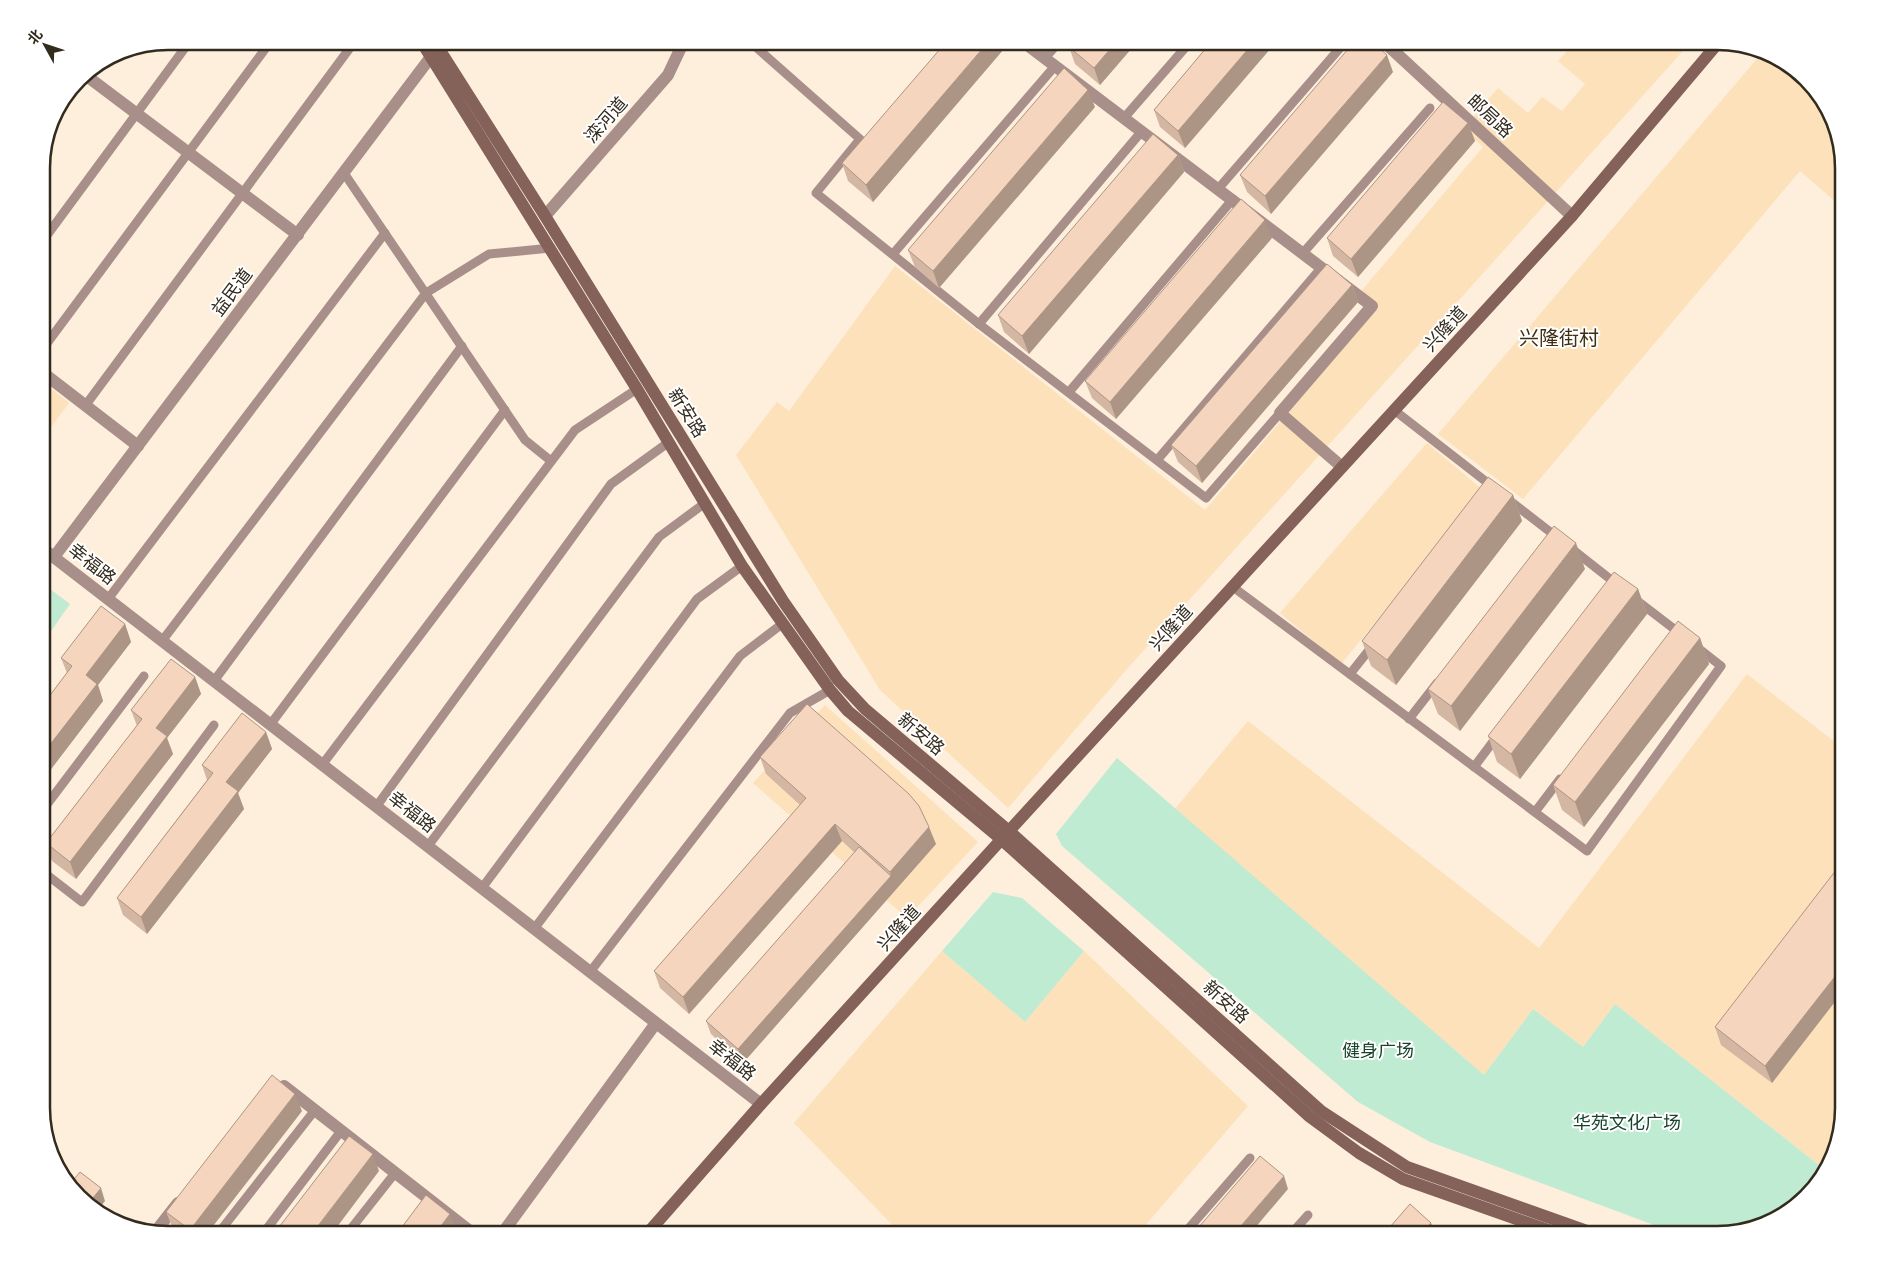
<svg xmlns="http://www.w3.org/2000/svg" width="1885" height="1276" font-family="'Public Sans','Noto Sans SC',sans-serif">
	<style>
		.built { fill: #fce1ba }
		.green { fill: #bfebd2 }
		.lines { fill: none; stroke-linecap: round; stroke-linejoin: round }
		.service { stroke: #a98f8a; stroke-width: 9 }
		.minor { stroke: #a98f8a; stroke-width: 12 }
		.tertiary { stroke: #a98f8a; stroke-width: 12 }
		.secondary { stroke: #846159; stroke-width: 12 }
		.wall { fill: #d3b7a3 }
		.shaded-wall { fill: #ac9584 }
		.building { fill: #f5d5bd; stroke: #ac9584 }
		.labels { text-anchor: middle; stroke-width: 4; stroke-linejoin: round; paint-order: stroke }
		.street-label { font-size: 18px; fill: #332b1e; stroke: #fff }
		.park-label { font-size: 18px; fill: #18432e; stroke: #fff }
		.quarter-label { font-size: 20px; fill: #412f14; stroke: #fff }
		.rim { fill: none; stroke: #332b1e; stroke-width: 2.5 }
	</style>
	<rect width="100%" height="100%" fill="#fdefdc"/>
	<!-- built -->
	<g class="built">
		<path d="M1576,41H1692L1127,669L1008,808L880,690L736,455L777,402L789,411L895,266L1205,510L1374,312L1358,295L1483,147L1463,129L1498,88L1528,113L1542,97L1562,111L1585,84L1558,61Z"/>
		<path d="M1761,54L1770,57L1828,110L1844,167V209L1800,171L1523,499L1438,434Z"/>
		<path d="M42,381L69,403L42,439Z"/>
		<path d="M1427,443L1484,491L1341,664L1280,613Z"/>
		<path d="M1747,674L1844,749V1109L1825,1170L1615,1004L1583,1047L1533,1009L1484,1075L1174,810L1248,721L1539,948Z"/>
		<path d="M825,705L978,842L907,918L753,783Z"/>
		<path d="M942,951L1025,1022L1084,951L1248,1106L1137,1235H902L794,1123Z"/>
	</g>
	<!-- green -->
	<g class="green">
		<path d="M42,583L70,604L42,644Z"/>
		<path d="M1117,758L1484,1075L1533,1009L1583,1047L1615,1004L1825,1170L1822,1179L1774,1222L1718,1235H1681L1430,1142L1358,1102L1062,846L1056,834Z"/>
		<path d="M993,892L1022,898L1084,951L1025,1022L942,951Z"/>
	</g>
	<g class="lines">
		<!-- service -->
		<g class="service">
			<path d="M749,41L860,139L816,193L979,324L1206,498L1280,413"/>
			<path d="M1045,58L1060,41"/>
			<path d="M54,113L81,76"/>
			<path d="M1124,118L1191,41"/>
			<path d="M344,173L525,440L551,461"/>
			<path d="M1218,189L1346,41"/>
			<path d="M42,242L190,41"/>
			<path d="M1303,253L1430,108"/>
			<path d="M893,254L1055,66"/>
			<path d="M979,324L1142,131"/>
			<path d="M42,350L271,41"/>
			<path d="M1069,392L1233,199"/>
			<path d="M85,406L355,41"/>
			<path d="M1394,410L1493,487"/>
			<path d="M1158,459L1322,267"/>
			<path d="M1509,500L1558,538"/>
			<path d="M1572,549L1619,586"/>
			<path d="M1233,587L1587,851L1721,666L1698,648"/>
			<path d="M108,599L385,233"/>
			<path d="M1635,599L1682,635"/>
			<path d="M162,641L426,293L489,254L551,248"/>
			<path d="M1350,674L1373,645"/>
			<path d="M214,681L462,346"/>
			<path d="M1409,719L1437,683"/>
			<path d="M270,725L505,410"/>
			<path d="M322,765L575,430L637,389"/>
			<path d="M1474,767L1498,735"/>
			<path d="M376,807L611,484L669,442"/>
			<path d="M42,811L144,676"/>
			<path d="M1535,812L1560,779"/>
			<path d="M428,846L659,537L705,503"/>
			<path d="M42,871L82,902L214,725"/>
			<path d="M482,888L697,599L742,566"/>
			<path d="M534,929L740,656L782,624"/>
			<path d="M590,972L790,713L830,690"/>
			<path d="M217,1235L315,1110"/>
			<path d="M262,1235L341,1131"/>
			<path d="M346,1235L395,1173"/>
			<path d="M1183,1235L1250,1158"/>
			<path d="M1290,1235L1308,1215"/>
		</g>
		<!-- minor -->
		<g class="minor">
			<path d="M1022,41L1372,306L1280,413L1342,467"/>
			<path d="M1383,41L1572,216"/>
			<path d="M84,74L298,235"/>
			<path d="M42,372L138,446"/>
			<path d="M284,1086L475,1235"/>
			<path d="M156,1231L178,1203"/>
			<path d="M501,1235L656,1023"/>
		</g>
		<!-- tertiary -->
		<g class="tertiary">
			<path d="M545,216L668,75L684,41"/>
			<path d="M42,548L761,1104"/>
			<path d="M54,557L436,50"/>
		</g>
		<!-- secondary -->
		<g class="secondary">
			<path d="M421,41L637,389L742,566L830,690L848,711L1002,840L1310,1117L1359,1153L1403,1179L1562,1235"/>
			<path d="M434,41L545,216L783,601L838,680L865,709L1009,831L1321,1111L1407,1167L1598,1235"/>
			<path d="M646,1235L761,1104L1009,831L1572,216L1719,42"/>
		</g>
	</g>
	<!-- wall -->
	<g class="wall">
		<path d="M1138,41L1100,85L1075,64L1069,47Z"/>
		<path d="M1212,41H1277L1185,148L1160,127L1154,110Z"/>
		<path d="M1009,43L873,202L848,181L842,163Z"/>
		<path d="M1393,72L1271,214L1247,192L1240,175Z"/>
		<path d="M1095,107L939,288L915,267L908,250Z"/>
		<path d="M1468,123L1475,141L1358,277L1333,256L1327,238Z"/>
		<path d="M1178,155L1184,172L1029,354L1004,332L998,315Z"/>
		<path d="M1272,238L1116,419L1092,398L1085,381Z"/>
		<path d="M1352,285L1358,302L1202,483L1178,462L1171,445Z"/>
		<path d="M1513,495L1522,521L1396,685L1371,666L1362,641Z"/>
		<path d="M1585,569L1460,731L1438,714L1428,689Z"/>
		<path d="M1638,589L1647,614L1520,779L1497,762L1488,736Z"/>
		<path d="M125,624L131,642L98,685L103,701L42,781V706L67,673L61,658Z"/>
		<path d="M1700,638L1709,664L1584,827L1562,810L1553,785Z"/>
		<path d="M195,677L201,694L167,738L173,754L76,879L52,861L46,843L137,726L131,710Z"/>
		<path d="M266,732L272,749L238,793L244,809L147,934L123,915L117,898L207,780L202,765Z"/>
		<path d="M760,757L936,844L743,1063L711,1034L706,1021L855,853L842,841L689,1014L660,988L654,971L800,805L766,774Z"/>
		<path d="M1844,867V990L1772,1083L1721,1045L1715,1027Z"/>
		<path d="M302,1111L206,1235H180L173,1229L166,1212Z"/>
	</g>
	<!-- shaded-wall -->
	<g class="shaded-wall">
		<path d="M989,41H1009V43L873,202L866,185Z"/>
		<path d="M1117,41H1138L1100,85L1094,68Z"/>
		<path d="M1255,41H1277L1185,148L1178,131Z"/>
		<path d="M1387,55L1393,72L1271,214L1265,196Z"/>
		<path d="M1088,90L1095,107L939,288L933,271Z"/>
		<path d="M1468,123L1475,141L1358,277L1351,259Z"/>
		<path d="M1178,155L1184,172L1029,354L1022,336Z"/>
		<path d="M1265,220L1272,238L1116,419L1110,402Z"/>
		<path d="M1352,285L1358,302L1202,483L1196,466Z"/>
		<path d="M1513,495L1522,521L1396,685L1387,660Z"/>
		<path d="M1576,543L1585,569L1460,731L1451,706Z"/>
		<path d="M1638,589L1647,614L1520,779L1511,754Z"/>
		<path d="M125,624L131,642L98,685L103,701L42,781V755L86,675Z"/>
		<path d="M1700,638L1709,664L1584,827L1575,802Z"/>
		<path d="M195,677L201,694L167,738L173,754L76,879L70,862L156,728Z"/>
		<path d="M266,732L272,749L238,793L244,809L147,934L141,917L226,782Z"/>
		<path d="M835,824L842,841L689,1014L683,997Z"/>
		<path d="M929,827L936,844L743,1063L738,1049L891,876L890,872Z"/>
		<path d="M1844,965V990L1772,1083L1765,1066Z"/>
		<path d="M295,1094L302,1111L206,1235H192L190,1230Z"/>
		<path d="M373,1154L379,1171L331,1235H311Z"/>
		<path d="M1284,1176L1288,1189L1249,1235H1233Z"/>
		<path d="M101,1188L105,1201L96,1212L88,1204Z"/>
		<path d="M450,1214L456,1231L453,1235H434Z"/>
		<path d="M1431,1223L1436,1235H1421Z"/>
	</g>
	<!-- building -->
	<g class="building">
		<path d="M947,41H989L866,185L842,163Z"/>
		<path d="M1074,41H1117L1094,68L1069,47Z"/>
		<path d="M1212,41H1255L1178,131L1154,110Z"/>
		<path d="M1355,41H1371L1387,55L1265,196L1240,175Z"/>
		<path d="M1064,68L1088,90L933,271L908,250Z"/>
		<path d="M1443,102L1468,123L1351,259L1327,238Z"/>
		<path d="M1153,134L1178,155L1022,336L998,315Z"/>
		<path d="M1241,199L1265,220L1110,402L1085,381Z"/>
		<path d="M1327,264L1352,285L1196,466L1171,445Z"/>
		<path d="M1488,477L1513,495L1387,660L1362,641Z"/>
		<path d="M1554,526L1576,543L1451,706L1428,689Z"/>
		<path d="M1614,572L1638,589L1511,754L1488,736Z"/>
		<path d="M101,606L125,624L86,675L97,684L42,755V706L72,666L61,658Z"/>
		<path d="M1678,621L1700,638L1575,802L1553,785Z"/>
		<path d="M171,659L195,677L156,728L167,736L70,862L46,843L142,719L131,710Z"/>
		<path d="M807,704L909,794L919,806L929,827L890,872L835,824L683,997L654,971L806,798L760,757Z"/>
		<path d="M242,713L266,732L226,782L238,791L141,917L117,898L213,773L202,765Z"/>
		<path d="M859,847L891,876L738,1049L706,1021Z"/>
		<path d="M1840,865L1844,867V965L1765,1066L1715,1027Z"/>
		<path d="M272,1075L295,1094L190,1230L166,1212Z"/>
		<path d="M349,1136L373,1154L311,1235H273Z"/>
		<path d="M1260,1156L1284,1176L1233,1235H1192Z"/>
		<path d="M80,1172L101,1188L88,1204L70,1184Z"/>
		<path d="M426,1195L450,1214L434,1235H396Z"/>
		<path d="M1410,1204L1431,1223L1421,1235H1383Z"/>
		<path d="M161,1229L169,1235L159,1232Z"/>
	</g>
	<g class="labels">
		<!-- street labels -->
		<g class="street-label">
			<text transform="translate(1490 116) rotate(43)" y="6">邮局路</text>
			<text transform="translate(606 120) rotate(-49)" y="6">滦河道</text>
			<text transform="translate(232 292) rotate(-53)" y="6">益民道</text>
			<text transform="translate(1445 329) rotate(-47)" y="6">兴隆道</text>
			<text transform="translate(687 413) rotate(58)" y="6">新安路</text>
			<text transform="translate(92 564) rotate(38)" y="6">幸福路</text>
			<text transform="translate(1171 628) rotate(-48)" y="6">兴隆道</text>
			<text transform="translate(921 734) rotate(40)" y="6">新安路</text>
			<text transform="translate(412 812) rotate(38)" y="6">幸福路</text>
			<text transform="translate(899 928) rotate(-48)" y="6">兴隆道</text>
			<text transform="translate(1226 1002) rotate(42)" y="6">新安路</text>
			<text transform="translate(732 1060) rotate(38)" y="6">幸福路</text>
		</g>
		<!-- park labels -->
		<g class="park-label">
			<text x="1378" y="1057">健身广场</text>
			<text x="1627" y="1129">华苑文化广场</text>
		</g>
		<!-- quarter labels -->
		<g class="quarter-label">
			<text x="1559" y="345">兴隆街村</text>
		</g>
	</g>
	<!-- crop -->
	<path d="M0 0H1885V1276H0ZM168 50H1717A118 118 0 0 1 1835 168V1108A118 118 0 0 1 1717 1226H168A118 118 0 0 1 50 1108V168A118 118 0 0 1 168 50Z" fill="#fff" fill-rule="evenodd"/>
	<path class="rim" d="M168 50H1717A118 118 0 0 1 1835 168V1108A118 118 0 0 1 1717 1226H168A118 118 0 0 1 50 1108V168A118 118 0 0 1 168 50Z"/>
	<!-- north arrow -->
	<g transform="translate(45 45) rotate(310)" stroke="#ffffff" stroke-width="4" paint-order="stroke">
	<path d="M0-4L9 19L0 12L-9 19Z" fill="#332b1e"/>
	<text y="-8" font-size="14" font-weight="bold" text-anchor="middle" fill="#332b1e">北</text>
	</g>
</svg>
